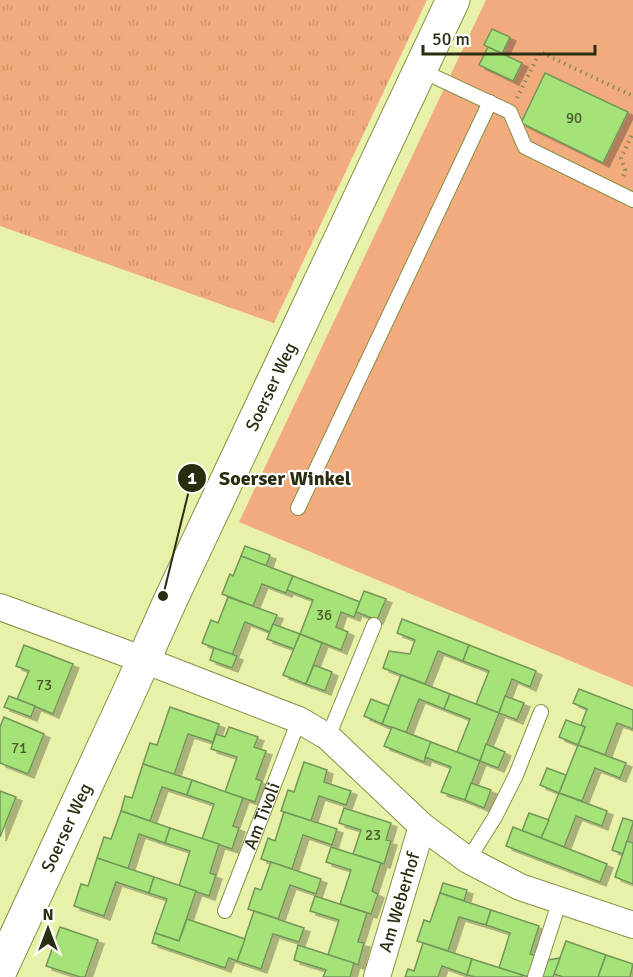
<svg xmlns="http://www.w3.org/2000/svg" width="633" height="977" font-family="Signika,sans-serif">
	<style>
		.grass { fill: url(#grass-tufts) }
		.pitch { fill: #f2ab7d }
		.building { fill: #a5e379; stroke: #729659; stroke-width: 1.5; filter: url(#shadow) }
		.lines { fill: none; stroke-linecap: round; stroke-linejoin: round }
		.service-casing { stroke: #899049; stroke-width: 16 }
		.minor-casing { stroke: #899049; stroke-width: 28 }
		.tertiary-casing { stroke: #899049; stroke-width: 35 }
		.path { stroke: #868b59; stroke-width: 4; stroke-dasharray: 1.5 4.5; stroke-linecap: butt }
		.service { stroke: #fff; stroke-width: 14 }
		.minor { stroke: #fff; stroke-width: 26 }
		.tertiary { stroke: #fff; stroke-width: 33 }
		.labels { text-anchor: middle; stroke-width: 4.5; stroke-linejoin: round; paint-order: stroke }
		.number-label { font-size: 15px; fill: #4a5a2a }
		.street-label { font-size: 18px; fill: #2b2d10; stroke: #fff }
		.leader { fill: none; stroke: #2b2d10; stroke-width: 2 }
		.callout-dot { fill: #2b2d10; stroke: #fff; stroke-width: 2 }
		.mark-label { font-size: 18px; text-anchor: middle; font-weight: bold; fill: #fff }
		.callout-label { font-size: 20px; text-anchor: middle; font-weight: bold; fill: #2b2d10; stroke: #fff; stroke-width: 4.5; stroke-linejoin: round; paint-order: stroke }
	</style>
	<defs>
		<pattern id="grass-tufts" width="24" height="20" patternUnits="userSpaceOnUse" patternTransform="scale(1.5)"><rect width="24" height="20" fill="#f2ab7d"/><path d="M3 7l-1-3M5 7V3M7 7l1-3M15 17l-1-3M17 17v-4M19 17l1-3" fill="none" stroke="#d0936b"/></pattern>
		<filter id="shadow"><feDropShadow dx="6" dy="4" stdDeviation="0" flood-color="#0004"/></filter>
	</defs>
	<rect width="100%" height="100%" fill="#e9f1a8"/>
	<!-- grass -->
	<path class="grass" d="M0,0H427L274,323L0,226Z"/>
	<!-- pitch -->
	<path class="pitch" d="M486,0H633V687L239,522Z"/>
	<!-- building -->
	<g class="building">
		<path d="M492,29L510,37L502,54L484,45Z"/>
		<path d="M488,47L522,63L513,81L479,65Z"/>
		<path d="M545,73L628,112L603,163L521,123Z"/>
		<path d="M245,546L270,555L266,566L241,556Z"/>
		<path d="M241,556L293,576L286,593L262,584L253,606L222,594L230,574L233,576Z"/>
		<path d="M293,576L360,602L354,617L341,612L336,627L348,632L341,650L300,634L313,600L287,590Z"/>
		<path d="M364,591L386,599L377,620L356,612Z"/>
		<path d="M228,597L277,615L270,632L245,622L232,655L202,643L211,620L218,623Z"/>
		<path d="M402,619L469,645L463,661L438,651L425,684L383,668L389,651L410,654L415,640L397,633Z"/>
		<path d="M273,624L300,634L294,649L267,639Z"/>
		<path d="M300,634L322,643L306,684L283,675Z"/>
		<path d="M24,645L73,664L53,714L17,699L29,671L16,666Z"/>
		<path d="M469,645L536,671L530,687L512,679L499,713L476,704L489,671L463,661Z"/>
		<path d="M214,648L237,656L232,668L210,660Z"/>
		<path d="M314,665L332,672L325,691L306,684Z"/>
		<path d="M401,675L450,694L444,709L419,699L406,733L382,724Z"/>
		<path d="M579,689L633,710V729L617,723L605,755L578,745L585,727L581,725L587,709L573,703Z"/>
		<path d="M450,694L499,713L480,761L457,752L470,719L444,709Z"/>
		<path d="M9,696L35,706L31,717L4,707Z"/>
		<path d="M505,696L524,703L517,720L499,713Z"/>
		<path d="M371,699L389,706L382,724L364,716Z"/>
		<path d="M170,707L219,724L213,742L188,734L174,775L143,764L150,743L157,745Z"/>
		<path d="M4,717L44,734L28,774L0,763V727Z"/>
		<path d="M566,720L585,727L578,745L559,737Z"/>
		<path d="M229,727L258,737L254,747L266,751L256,779L262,781L255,802L225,792L237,757L211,749L216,734L225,737Z"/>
		<path d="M392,727L431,742L424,762L384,746Z"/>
		<path d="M431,742L480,761L465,800L441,792L451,767L425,757Z"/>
		<path d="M486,744L505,752L498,768L480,761Z"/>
		<path d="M578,745L626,763L620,778L595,768L582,801L559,793Z"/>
		<path d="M304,762L327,770L324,782L351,791L346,805L319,796L311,821L281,811L288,790L294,792Z"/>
		<path d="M143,764L192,780L187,795L162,787L150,821L121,811L125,796L132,798Z"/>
		<path d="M547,768L566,775L559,793L540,785Z"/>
		<path d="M192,780L243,798L233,826L239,828L232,849L202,839L214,804L187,795Z"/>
		<path d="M471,783L491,790L484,808L465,800Z"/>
		<path d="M0,791L16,797L0,837Z"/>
		<path d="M559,793L607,811L602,826L576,816L564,847L541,838Z"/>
		<path d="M344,808L391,823L386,840L391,841L384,864L353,854L361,830L339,823Z"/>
		<path d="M121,811L170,828L165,843L139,834L128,869L97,858L104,837L111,839Z"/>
		<path d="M284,812L337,829L332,845L303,835L292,869L261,859L268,838L275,841Z"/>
		<path d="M529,813L549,820L541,838L522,831Z"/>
		<path d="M623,818L633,821V823L623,854L612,850Z"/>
		<path d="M513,827L607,864L600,882L506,846Z"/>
		<path d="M170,828L219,844L210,873L216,875L209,896L179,886L190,851L165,843Z"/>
		<path d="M627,841L633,843V884L615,877Z"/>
		<path d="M331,847L381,863L372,891L378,894L371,914L340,904L351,870L326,862Z"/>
		<path d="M97,858L154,877L149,893L116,882L104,916L74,906L81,884L88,886Z"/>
		<path d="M271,862L321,879L316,894L290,885L278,919L248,909L255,888L261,890Z"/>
		<path d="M154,877L196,891L179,941L155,933L167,899L149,893Z"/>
		<path d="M443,883L467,890L464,901L440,893Z"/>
		<path d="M440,893L491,910L486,925L459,917L448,951L417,941L424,920L430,922Z"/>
		<path d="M315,896L367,913L358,942L364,943L358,965L328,955L339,920L310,911Z"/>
		<path d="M491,910L539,926L530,954L536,956L529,977L499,968L510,933L486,925Z"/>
		<path d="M254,911L304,928L299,942L273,934L261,969L237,961Z"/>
		<path d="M187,919L245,939L237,961L229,958L225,968L152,943L155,933L179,941Z"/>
		<path d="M60,927L98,940L85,977H80L46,966Z"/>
		<path d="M566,941L606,955L598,977H563L554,974Z"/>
		<path d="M423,943L472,959L467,975L442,966L438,977H405L408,969L414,971Z"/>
		<path d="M298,945L354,963L350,977H323L326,970L294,960Z"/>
		<path d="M606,955L633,964L630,977H598Z"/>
		<path d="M560,958L553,977H542L548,960Z"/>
		<path d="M472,959L522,975V977H475L467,975Z"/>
	</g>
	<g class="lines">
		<!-- service casing -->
		<g class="service-casing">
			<g id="service">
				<path d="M420,70L510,112L525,147L633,200"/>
				<path d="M298,508L490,102"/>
				<path d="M328,737L374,625"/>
				<path d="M468,860L495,817L516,775L541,712"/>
				<path id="s1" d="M225,911L299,720"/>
				<path d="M535,977L560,900"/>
			</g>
		</g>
		<!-- minor casing -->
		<g class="minor-casing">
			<g id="minor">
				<path d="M0,607L144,660L299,720L328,737L422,826L468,860L520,887L633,925"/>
				<path id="s2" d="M377,977L422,826"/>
			</g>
		</g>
		<!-- tertiary casing -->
		<g class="tertiary-casing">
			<g id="tertiary">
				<path id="s3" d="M0,971L126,699L171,599L453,0"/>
			</g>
		</g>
		<!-- path -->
		<g class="path">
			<path d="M517,98L540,52L633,96"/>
			<path d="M623,176L625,170L621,158L633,133"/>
		</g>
		<!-- service -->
		<use href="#service" class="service"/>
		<!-- minor -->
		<use href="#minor" class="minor"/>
		<!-- tertiary -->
		<use href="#tertiary" class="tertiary"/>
	</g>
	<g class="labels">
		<!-- number labels -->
		<g class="number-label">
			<text x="574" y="123">90</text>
			<text x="324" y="620">36</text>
			<text x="44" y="690">73</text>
			<text x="19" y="753">71</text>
			<text x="373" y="840">23</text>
		</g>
		<!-- street labels -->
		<g class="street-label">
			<text dy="6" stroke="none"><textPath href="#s3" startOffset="644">Soerser Weg</textPath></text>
			<text dy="6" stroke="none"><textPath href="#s1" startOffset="102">Am Tivoli</textPath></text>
			<text dy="6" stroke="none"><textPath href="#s3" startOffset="158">Soerser Weg</textPath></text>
			<text dy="6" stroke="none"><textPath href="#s2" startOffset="78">Am Weberhof</textPath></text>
		</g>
	</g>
	<!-- callouts -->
	<path class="leader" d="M163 596L192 478"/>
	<g class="callout-dot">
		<circle cx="163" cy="596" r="6"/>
		<circle cx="192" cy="478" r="15"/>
	</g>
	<g class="mark-label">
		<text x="192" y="484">1</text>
	</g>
	<g class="callout-label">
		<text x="285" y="485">Soerser Winkel</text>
	</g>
	<!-- north arrow -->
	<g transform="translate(48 929)" stroke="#ffffff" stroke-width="4.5" paint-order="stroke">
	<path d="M0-4.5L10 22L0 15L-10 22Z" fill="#2b2d10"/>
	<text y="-9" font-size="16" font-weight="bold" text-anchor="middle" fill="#2b2d10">N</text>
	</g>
	<!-- scale -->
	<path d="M423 45v9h172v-9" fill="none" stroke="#2b2d10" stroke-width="3"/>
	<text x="432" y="45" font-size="18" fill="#2b2d10" stroke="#ffffff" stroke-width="4.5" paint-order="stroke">50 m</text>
</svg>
